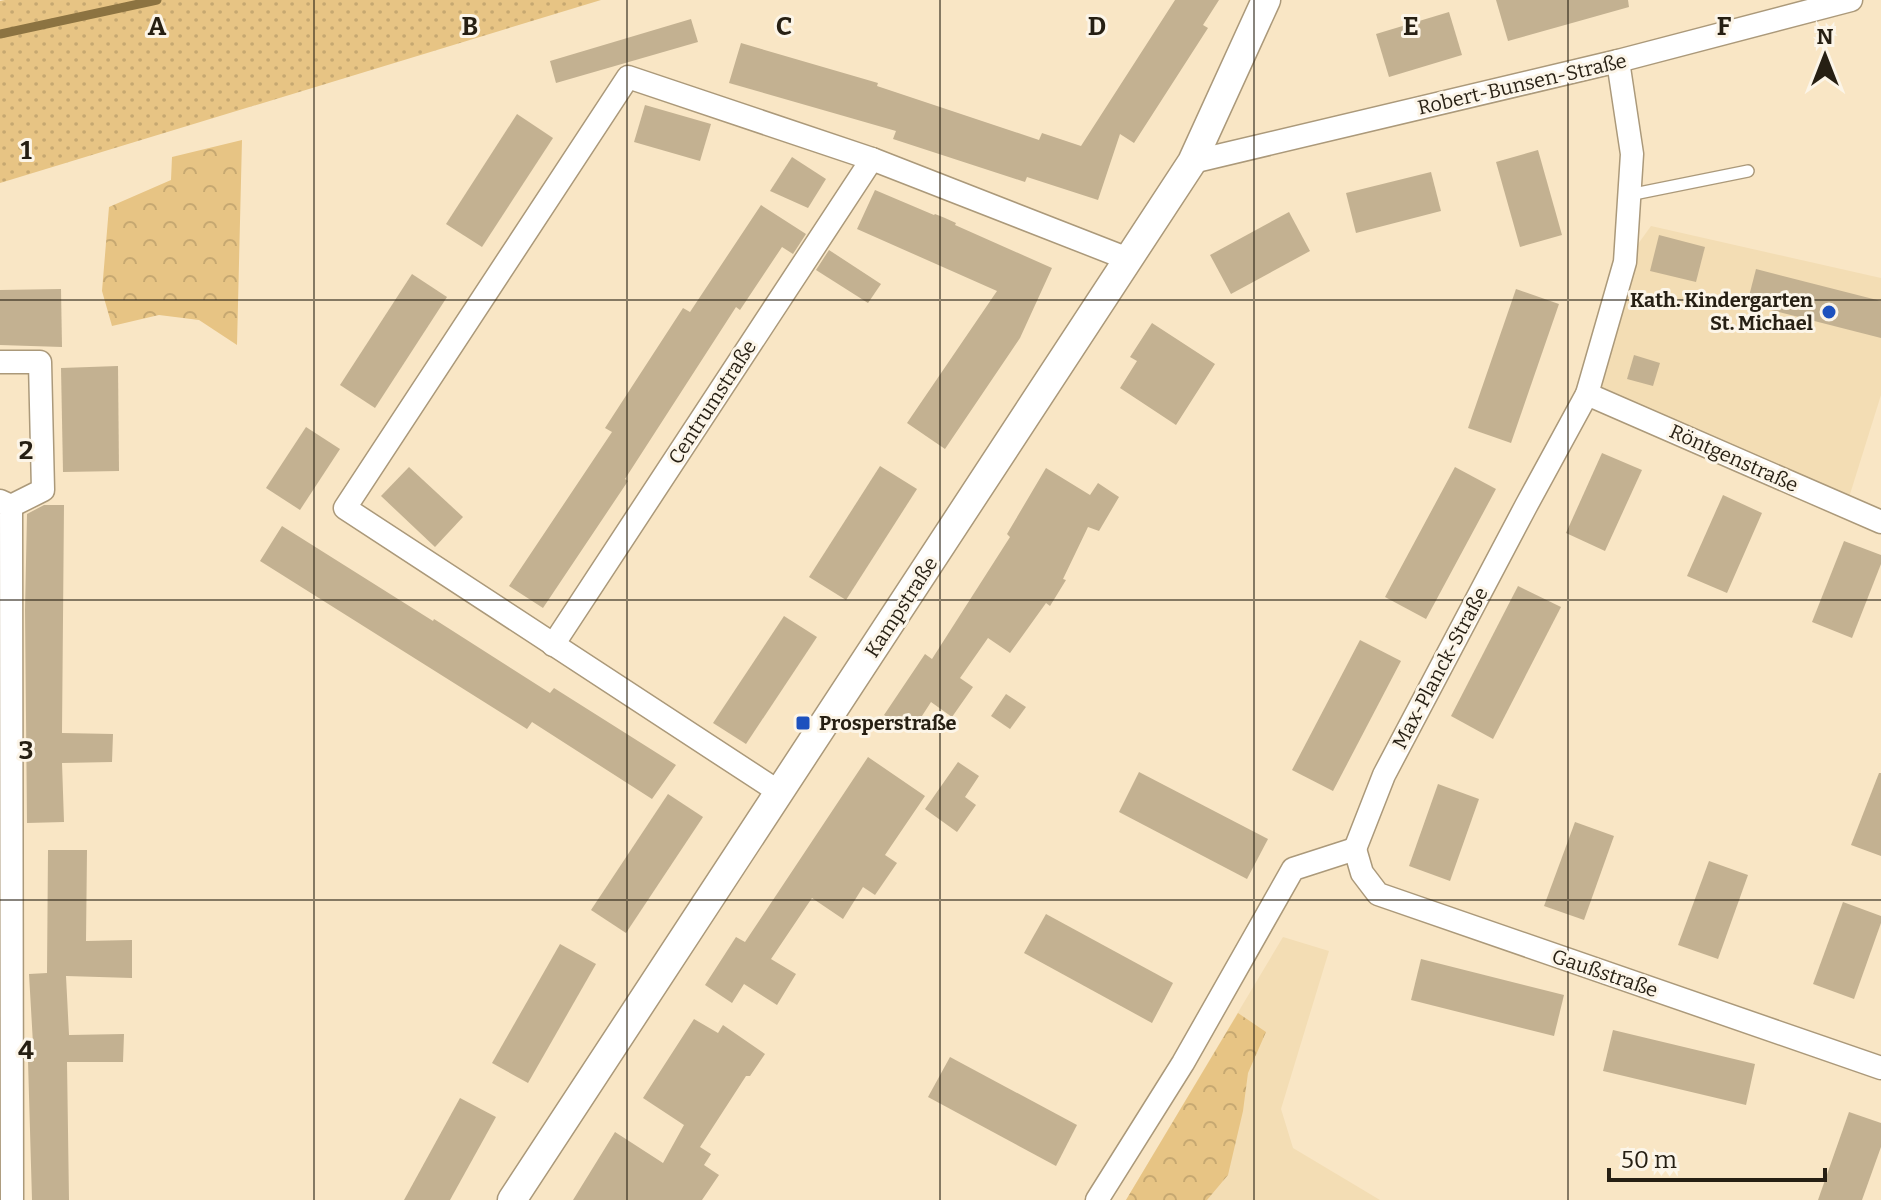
<svg xmlns="http://www.w3.org/2000/svg" width="1881" height="1200" font-family="Bitter,serif">
	<style>
		.built { fill: #f3ddb4 }
		.grass { fill: url(#grass-dots) }
		.park { fill: url(#park-crowns) }
		.lines { fill: none; stroke-linecap: round; stroke-linejoin: round }
		.stream { stroke: #8c7341; stroke-width: 9 }
		.building { fill: #c3b191 }
		.service-casing { stroke: #ab997a; stroke-width: 14 }
		.minor-casing { stroke: #ab997a; stroke-width: 25 }
		.tertiary-casing { stroke: #ab997a; stroke-width: 31 }
		.service { stroke: #fff; stroke-width: 11 }
		.minor { stroke: #fff; stroke-width: 22 }
		.tertiary { stroke: #fff; stroke-width: 28 }
		.grid { fill: none; stroke: #261f13; stroke-width: 2; stroke-opacity: 0.55 }
		.poi-dot { fill: #1d51be; stroke: #fcf5e8; stroke-width: 3 }
		.labels { text-anchor: middle; stroke-width: 6; stroke-linejoin: round; paint-order: stroke }
		.street-label { font-size: 20px; fill: #261f13; stroke: #fcf5e8 }
		.poi-label { font-size: 20px; font-weight: bold; fill: #261f13; stroke: #fcf5e8; text-anchor: end }
		.grid-label { font-size: 26px; text-anchor: middle; font-weight: bold; fill: #261f13; stroke: #fcf5e8; stroke-width: 6; stroke-linejoin: round; paint-order: stroke }
	</style>
	<defs>
		<pattern id="grass-dots" width="8" height="8" patternUnits="userSpaceOnUse" patternTransform="scale(2)"><rect width="8" height="8" fill="#e7c484"/><path d="M2 2h.1M6 6h.1" fill="none" stroke="#c6a871" stroke-width="1.8" stroke-linecap="round"/></pattern>
		<pattern id="park-crowns" width="20" height="18" patternUnits="userSpaceOnUse" patternTransform="scale(2)"><rect width="20" height="18" fill="#e7c484"/><path d="M2 6a3 3 0 1 1 6 0M12 15a3 3 0 1 1 6 0" fill="none" stroke="#c6a871"/></pattern>
	</defs>
	<rect width="100%" height="100%" fill="#f9e6c5"/>
	<!-- built -->
	<g class="built">
		<path d="M1651,226L1881,278V395L1846,507L1587,394L1625,262Z"/>
		<path d="M1283,937L1329,951L1281,1109L1293,1148L1380,1200H1126Z"/>
	</g>
	<!-- grass -->
	<path class="grass" d="M5,0H601L0,183V1Z"/>
	<!-- park -->
	<g class="park">
		<path d="M242,140L237,345L199,320L159,315L112,326L102,291L109,207L171,180L172,157Z"/>
		<path d="M1238,1013L1266,1032L1248,1073L1243,1111L1228,1175L1207,1200H1126Z"/>
	</g>
	<g class="lines">
		<!-- stream -->
		<path class="stream" d="M0,34L157,0"/>
	</g>
	<!-- building -->
	<g class="building">
		<path d="M1175,0H1219L1203,25L1208,28L1134,143L1120,134L1098,200L1027,177L1025,182L893,139L896,131L729,83L741,43L878,83L877,86L1039,140L1042,133L1081,146Z"/>
		<path d="M1496,0H1628L1629,7L1508,41Z"/>
		<path d="M1449,12L1462,55L1389,77L1376,34Z"/>
		<path d="M691,19L698,42L556,83L550,61Z"/>
		<path d="M645,105L711,124L700,161L634,142Z"/>
		<path d="M517,114L553,138L482,247L446,224Z"/>
		<path d="M1538,150L1562,235L1520,247L1496,162Z"/>
		<path d="M792,157L826,179L808,208L770,191Z"/>
		<path d="M1431,172L1441,211L1356,233L1346,193Z"/>
		<path d="M875,190L934,215L935,214L945,218L956,223L955,225L1052,268L1020,338L945,449L907,423L997,291L857,229Z"/>
		<path d="M761,205L806,234L793,254L782,247L740,310L736,307L625,479L628,481L543,608L509,586L612,432L605,428L683,308L690,312Z"/>
		<path d="M1289,212L1310,251L1231,294L1210,255Z"/>
		<path d="M1659,235L1705,247L1696,282L1650,271Z"/>
		<path d="M829,250L881,284L868,303L816,270Z"/>
		<path d="M1756,269L1881,301V338L1747,304Z"/>
		<path d="M412,274L447,297L375,408L340,385Z"/>
		<path d="M61,289L62,347L0,345V290Z"/>
		<path d="M1516,289L1559,304L1511,443L1468,428Z"/>
		<path d="M1152,323L1215,364L1176,425L1120,388L1137,361L1130,357Z"/>
		<path d="M1634,355L1660,363L1653,386L1627,379Z"/>
		<path d="M118,366L119,471L63,472L61,368Z"/>
		<path d="M306,427L340,449L300,510L266,488Z"/>
		<path d="M1602,453L1642,470L1605,551L1566,533Z"/>
		<path d="M880,466L917,489L846,600L809,577Z"/>
		<path d="M409,467L463,517L435,547L381,496Z"/>
		<path d="M1455,467L1496,489L1426,619L1385,597Z"/>
		<path d="M1046,468L1090,495L1098,483L1119,497L1099,531L1088,527L1063,579L1066,580L1050,606L1046,603L1010,653L988,638L960,678L973,687L952,717L931,702L911,733L884,715L925,654L932,659L1010,537L1007,534Z"/>
		<path d="M1723,495L1762,513L1727,593L1687,576Z"/>
		<path d="M44,505H64L62,733L113,734L112,762L62,763L64,822L27,823L25,610L27,514Z"/>
		<path d="M282,526L433,621L434,619L550,693L554,688L676,765L652,799L532,722L527,729L260,561Z"/>
		<path d="M1844,541L1881,555V564L1852,638L1812,622Z"/>
		<path d="M1518,586L1561,607L1493,739L1451,716Z"/>
		<path d="M784,616L817,637L746,744L713,723Z"/>
		<path d="M1360,640L1401,661L1333,791L1292,770Z"/>
		<path d="M1006,694L1026,707L1010,729L991,716Z"/>
		<path d="M868,757L925,796L885,855L897,863L875,895L863,887L843,919L812,898L771,959L796,974L777,1005L744,984L732,1003L705,985L736,937L745,942Z"/>
		<path d="M958,762L979,776L965,797L976,805L957,832L925,809Z"/>
		<path d="M1139,772L1268,839L1247,879L1119,812Z"/>
		<path d="M1879,773H1881V856L1851,845Z"/>
		<path d="M1438,784L1479,799L1450,881L1409,866Z"/>
		<path d="M668,794L703,817L626,933L591,910Z"/>
		<path d="M1575,822L1614,836L1584,920L1544,906Z"/>
		<path d="M48,850H87L86,941L132,940V978L66,976L69,1035L124,1034L123,1062H67L69,1200H32L28,1061H34L29,974L47,973Z"/>
		<path d="M1709,861L1748,875L1718,959L1678,945Z"/>
		<path d="M1843,902L1881,916V923L1854,999L1813,984Z"/>
		<path d="M1046,914L1173,983L1152,1023L1024,953Z"/>
		<path d="M560,944L596,964L528,1083L492,1063Z"/>
		<path d="M1421,959L1564,995L1554,1036L1411,1000Z"/>
		<path d="M694,1019L718,1033L723,1025L765,1054L750,1076H746L700,1147L711,1154L704,1165L719,1175L702,1200H573L615,1132L663,1163L684,1125L643,1098Z"/>
		<path d="M1613,1030L1755,1064L1746,1105L1603,1071Z"/>
		<path d="M950,1057L1077,1125L1056,1166L928,1097Z"/>
		<path d="M460,1098L496,1117L450,1200H404Z"/>
		<path d="M1849,1112L1881,1123V1147L1862,1200H1818Z"/>
	</g>
	<g class="lines">
		<!-- service casing -->
		<g class="service-casing">
			<path id="service" d="M1629,195L1748,171"/>
		</g>
		<!-- minor casing -->
		<g class="minor-casing">
			<g id="minor">
				<path d="M1192,162L1618,61L1851,0"/>
				<path d="M0,362H40L43,490L11,506"/>
				<path d="M1587,394L1881,522"/>
				<path d="M0,501L11,506L12,1200"/>
				<path d="M553,645L872,159"/>
				<path d="M779,792L345,508L628,77L872,159L1128,259"/>
				<path d="M1355,849L1384,775L1526,506L1587,394L1625,262L1632,154L1618,61"/>
				<path d="M1355,849L1362,873L1378,894L1881,1068"/>
				<path d="M1097,1200L1183,1063L1293,869L1355,849"/>
			</g>
		</g>
		<!-- tertiary casing -->
		<g class="tertiary-casing">
			<path id="tertiary" d="M512,1200L1192,162L1266,0"/>
		</g>
		<!-- service -->
		<use href="#service" class="service"/>
		<!-- minor -->
		<use href="#minor" class="minor"/>
		<!-- tertiary -->
		<use href="#tertiary" class="tertiary"/>
	</g>
	<!-- grid -->
	<path class="grid" d="M314,0V1200M627,0V1200M940,0V1200M1254,0V1200M1568,0V1200M0,300H1881M0,600H1881M0,900H1881"/>
	<!-- markers -->
	<g class="poi-dot">
		<circle cx="1829" cy="312" r="8"/>
		<rect x="795" y="715" width="16" height="16" rx="4"/>
	</g>
	<g class="labels">
		<!-- street labels -->
		<g class="street-label">
			<text transform="translate(1522 84) rotate(-13)" y="7">Robert-Bunsen-Straße</text>
			<text transform="translate(712 402) rotate(-57)" y="7">Centrumstraße</text>
			<text transform="translate(1734 458) rotate(24)" y="7">Röntgenstraße</text>
			<text transform="translate(901 607) rotate(-57)" y="7">Kampstraße</text>
			<text transform="translate(1440 668) rotate(-62)" y="7">Max-Planck-Straße</text>
			<text transform="translate(1605 973) rotate(19)" y="7">Gaußstraße</text>
		</g>
		<!-- poi labels -->
		<g class="poi-label">
			<text x="1813" y="307">Kath. Kindergarten<tspan x="1813" dy="23">St. Michael</tspan></text>
			<text x="819" y="730" text-anchor="start">Prosperstraße</text>
		</g>
	</g>
	<g class="grid-label">
		<text x="157" y="35">A</text>
		<text x="470" y="35">B</text>
		<text x="784" y="35">C</text>
		<text x="1097" y="35">D</text>
		<text x="1411" y="35">E</text>
		<text x="1724" y="35">F</text>
		<text x="26" y="159">1</text>
		<text x="26" y="459">2</text>
		<text x="26" y="759">3</text>
		<text x="26" y="1059">4</text>
	</g>
	<!-- north arrow -->
	<g transform="translate(1825 56)" stroke="#fcf5e8" stroke-width="6" paint-order="stroke">
	<path d="M0-6L14 30L0 20L-14 30Z" fill="#261f13"/>
	<text y="-12" font-size="22" font-weight="bold" text-anchor="middle" fill="#261f13">N</text>
	</g>
	<!-- scale -->
	<path d="M1609 1168v12h216v-12" fill="none" stroke="#261f13" stroke-width="4"/>
	<text x="1621" y="1168" font-size="24" fill="#261f13" stroke="#fcf5e8" stroke-width="6" paint-order="stroke">50 m</text>
</svg>
